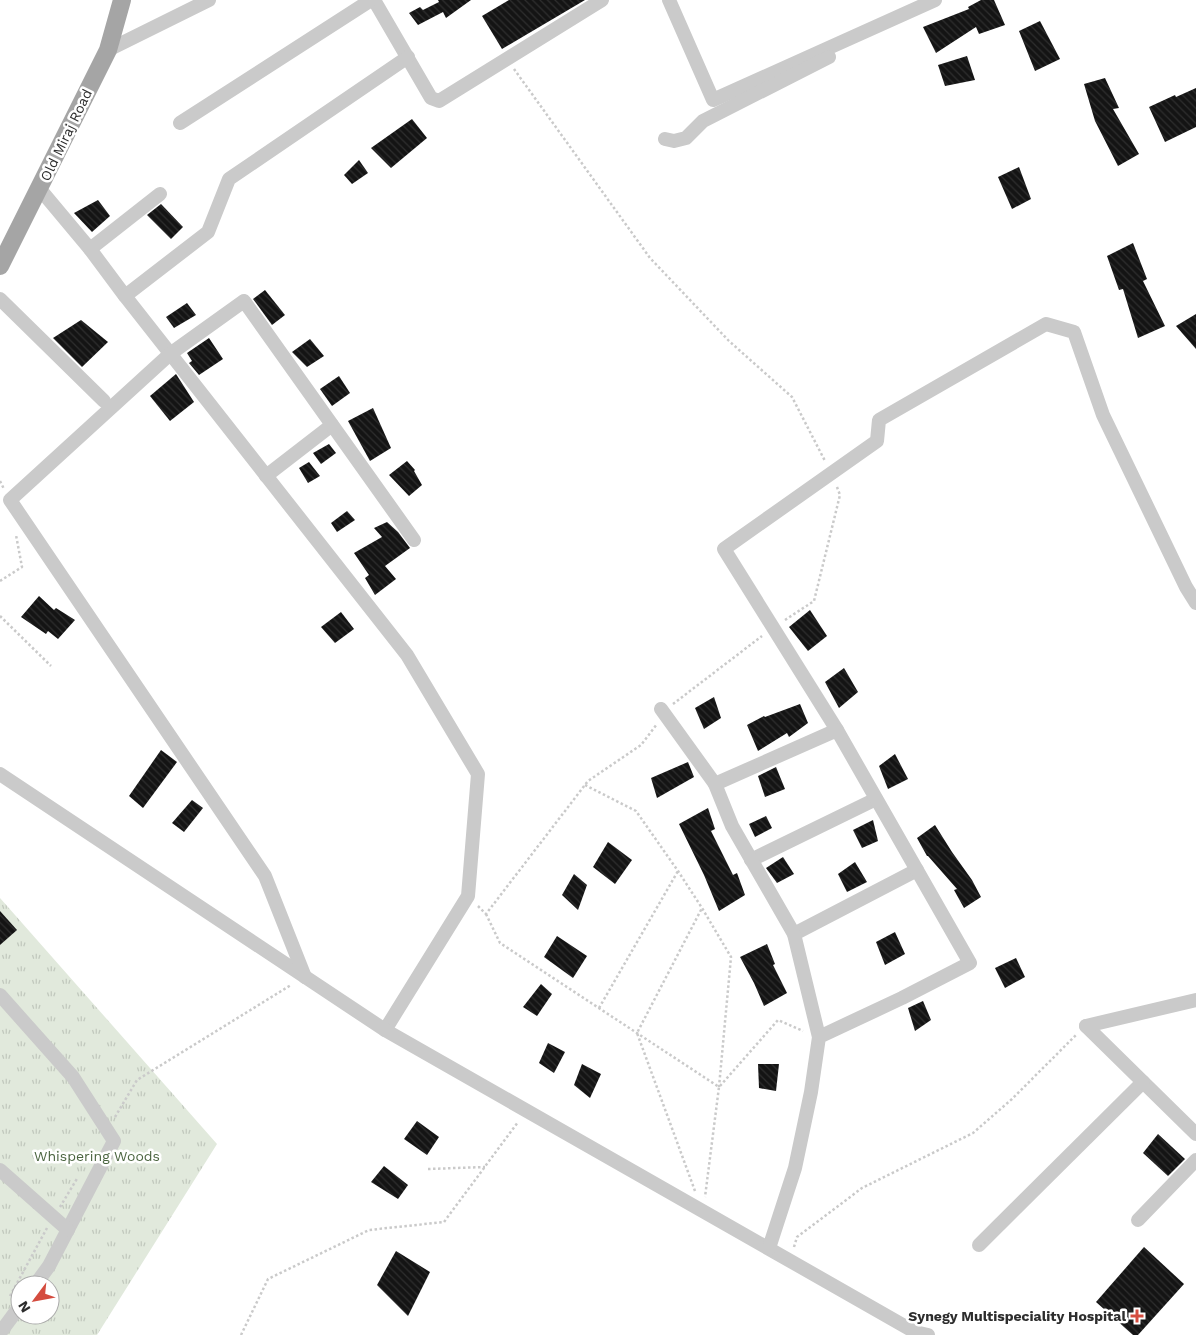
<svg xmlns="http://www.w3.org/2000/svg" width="1196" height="1335" font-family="'Work Sans',sans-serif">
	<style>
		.grass { fill: url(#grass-tufts); fill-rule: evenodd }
		.building { fill: url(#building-back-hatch) }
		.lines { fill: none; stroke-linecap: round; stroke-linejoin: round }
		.path { stroke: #cacaca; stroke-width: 2.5; stroke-dasharray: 2.5 2.5; stroke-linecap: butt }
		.minor { stroke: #cacaca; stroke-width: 14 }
		.major { stroke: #a5a5a5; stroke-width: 18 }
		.poi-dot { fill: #d44c3f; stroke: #fff; stroke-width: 2 }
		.labels { text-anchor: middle; stroke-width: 5; stroke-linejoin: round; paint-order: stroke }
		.street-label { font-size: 14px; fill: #2d2d2d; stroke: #fff }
		.park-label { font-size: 14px; fill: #4a643f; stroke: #fff }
		.poi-label { font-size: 14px; font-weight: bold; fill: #2d2d2d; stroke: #fff; text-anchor: end }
	</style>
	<defs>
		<pattern id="grass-tufts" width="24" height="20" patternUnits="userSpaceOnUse" patternTransform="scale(1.25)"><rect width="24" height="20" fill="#e1e9dc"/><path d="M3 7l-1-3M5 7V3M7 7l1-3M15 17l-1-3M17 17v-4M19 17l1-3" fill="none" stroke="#c1c8bd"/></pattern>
		<pattern id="building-back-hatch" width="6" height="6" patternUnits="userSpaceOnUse" patternTransform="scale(1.25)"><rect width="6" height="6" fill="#141414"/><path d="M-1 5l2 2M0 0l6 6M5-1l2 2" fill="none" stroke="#2e2e2e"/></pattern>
	</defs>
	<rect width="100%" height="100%" fill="#fff"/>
	<!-- grass -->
	<path class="grass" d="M0,898L217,1144L97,1335H0ZM20,1285H50V1315H20Z"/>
	<!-- building -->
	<g class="building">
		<path d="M438,0H471L446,18L443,12L418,25L409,13L420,7L423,10L439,2Z"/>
		<path d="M509,0H585L502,49L482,16Z"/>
		<path d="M981,0H994L1005,25L979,34L976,27L936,53L923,27L969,9L968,7Z"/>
		<path d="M1040,21L1060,59L1035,71L1019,31Z"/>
		<path d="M967,56L975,80L945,86L938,65Z"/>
		<path d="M1105,78L1119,108L1113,109L1139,154L1118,166L1095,121L1084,84Z"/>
		<path d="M1196,88V127L1165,142L1149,107L1175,95L1176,97Z"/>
		<path d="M412,119L427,138L391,168L371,148Z"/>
		<path d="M359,160L368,173L352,184L344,175Z"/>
		<path d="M1019,167L1031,199L1012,209L998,177Z"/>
		<path d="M98,200L110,216L92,232L74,213Z"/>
		<path d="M161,204L183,227L171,239L147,215Z"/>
		<path d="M1133,243L1147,279L1143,281L1165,326L1138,338L1123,289L1119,290L1107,256Z"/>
		<path d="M265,290L285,315L272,325L253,299Z"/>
		<path d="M187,303L196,315L174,328L166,317Z"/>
		<path d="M1196,314V349L1176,326Z"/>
		<path d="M81,320L108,342L82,367L53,338Z"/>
		<path d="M209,338L223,359L199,375L189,363L192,361L187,353Z"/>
		<path d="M310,339L324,356L307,367L292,352Z"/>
		<path d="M176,374L194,402L170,421L150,396Z"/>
		<path d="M339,376L350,393L332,406L320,389Z"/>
		<path d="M373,408L391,448L370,461L348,421Z"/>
		<path d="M329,444L336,453L321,464L313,453Z"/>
		<path d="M407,461L415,470L414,471L422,485L409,496L389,475Z"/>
		<path d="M309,462L320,476L308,483L299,468Z"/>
		<path d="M347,511L355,520L337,532L331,523Z"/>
		<path d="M387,522L398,532L410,548L385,566L396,579L375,595L365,578L369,575L354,553L382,537L374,528Z"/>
		<path d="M39,596L54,610L56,608L75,620L58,639L48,631L46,634L21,617Z"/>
		<path d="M810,610L827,636L808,651L789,627Z"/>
		<path d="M341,612L354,629L335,643L321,627Z"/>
		<path d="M844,668L858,692L839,708L825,682Z"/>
		<path d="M714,697L721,718L704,729L695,708Z"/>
		<path d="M800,704L808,723L789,737L787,733L758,751L747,725L764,716L765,717Z"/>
		<path d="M161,750L177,762L143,808L129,796Z"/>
		<path d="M895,754L908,779L888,789L879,766Z"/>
		<path d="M688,762L694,777L657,798L651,778Z"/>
		<path d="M776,767L785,789L765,797L758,776Z"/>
		<path d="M192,800L203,808L184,832L172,823Z"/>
		<path d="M708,808L715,829L711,831L733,875L737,873L745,895L719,911L704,875L679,824Z"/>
		<path d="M766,816L772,828L755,837L749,824Z"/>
		<path d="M873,820L878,841L862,848L853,830Z"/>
		<path d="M935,825L952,852L972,880L981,897L964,908L954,890L957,889L928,856H927L917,838Z"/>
		<path d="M608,842L632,860L615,884L593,867Z"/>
		<path d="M783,857L794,874L777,883L766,868Z"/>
		<path d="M855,862L867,882L847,892L838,874Z"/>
		<path d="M574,874L587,885L578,910L562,895Z"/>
		<path d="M0,911L17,930L0,945Z"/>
		<path d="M895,932L905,954L885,965L876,942Z"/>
		<path d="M557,936L587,956L573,978L544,957Z"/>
		<path d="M767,944L775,964L773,965L787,993L764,1006L754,983L740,957Z"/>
		<path d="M1016,958L1025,977L1005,988L995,968Z"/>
		<path d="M541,984L552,994L537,1016L523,1007Z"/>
		<path d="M923,1001L931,1020L915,1031L908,1008Z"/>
		<path d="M548,1043L565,1052L554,1073L539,1063Z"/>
		<path d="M582,1064L601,1074L590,1098L574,1085Z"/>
		<path d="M758,1064H779L776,1091L759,1088Z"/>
		<path d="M417,1121L439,1137L427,1155L404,1139Z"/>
		<path d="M1158,1134L1185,1159L1168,1176L1143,1153Z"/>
		<path d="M384,1166L408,1185L398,1199L371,1182Z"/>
		<path d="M1144,1247L1184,1284L1138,1335H1133L1096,1302Z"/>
		<path d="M396,1251L430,1272L408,1316L377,1285Z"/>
	</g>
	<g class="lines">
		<!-- path -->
		<g class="path">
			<path d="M514,69L650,258L729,341L792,397L825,461"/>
			<path d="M0,481L4,489"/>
			<path d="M0,581L22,567L16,535"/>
			<path d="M0,616L51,666"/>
			<path d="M785,620L814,601L840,495L837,487"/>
			<path d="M673,704L762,636"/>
			<path d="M585,785L636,811L678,871L702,908L731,957L719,1087"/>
			<path d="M478,906L486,914L588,781L641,745L657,724"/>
			<path d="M486,914L500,943L719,1087L705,1197"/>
			<path d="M599,1008L678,871"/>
			<path d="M720,1086L778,1020L803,1031"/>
			<path d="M115,1117L137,1080L291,985"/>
			<path d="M428,1169L485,1167"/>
			<path d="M695,1191L637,1033L702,908"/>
			<path d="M60,1207L78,1177"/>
			<path d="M794,1247L797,1237L862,1188L973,1133L1012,1099L1076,1035"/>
			<path d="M10,1296L47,1228"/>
			<path d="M241,1335L268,1279L369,1230L444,1222L518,1122"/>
		</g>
		<!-- minor -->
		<g class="minor">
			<path d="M374,0L431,98L439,101L602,0"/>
			<path d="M669,0L713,100L935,0"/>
			<path d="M108,50L209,0"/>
			<path d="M180,123L371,0"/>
			<path d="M665,139L674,141L686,138L703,121L829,57"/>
			<path d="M39,188L90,249L125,296L407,655L478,774L468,896L385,1030"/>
			<path d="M90,249L160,194"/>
			<path d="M125,296L208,232L229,179L408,57"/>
			<path d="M0,299L104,401"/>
			<path d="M266,476L332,425"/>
			<path d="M661,709L715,784"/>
			<path d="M837,730L724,549L877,441L879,420L1046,324L1074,332L1103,415L1186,587L1196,603"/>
			<path d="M0,774L385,1030L915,1332L928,1335"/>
			<path d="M751,860L876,799"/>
			<path d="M794,934L917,870"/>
			<path d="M305,977L265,876L10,500L170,354L244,301L414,540"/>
			<path d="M0,995L73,1077L114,1141L49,1266L35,1285"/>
			<path d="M1086,1026L1196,1134"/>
			<path d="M1086,1026L1196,1000"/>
			<path d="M0,1170L68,1230"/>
			<path d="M1138,1220L1196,1160"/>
			<path d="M979,1245L1143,1082"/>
			<path d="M769,1248L795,1168L811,1092L819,1037L794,934L732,826L715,784L837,730L970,963L902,998L819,1037"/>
			<path d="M0,1333L20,1306"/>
		</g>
		<!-- major -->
		<path class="major" d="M0,266L108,50L122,0"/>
	</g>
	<!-- markers -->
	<path class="poi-dot" d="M1134.5 1308.5h5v5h5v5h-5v5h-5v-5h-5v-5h5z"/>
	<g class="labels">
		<!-- street labels -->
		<g class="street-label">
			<text transform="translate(66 135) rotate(-64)" y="5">Old Miraj Road</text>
		</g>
		<!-- park labels -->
		<g class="park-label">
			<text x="97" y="1161">Whispering Woods</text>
		</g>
		<!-- poi labels -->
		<g class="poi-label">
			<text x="1126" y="1321">Synegy Multispeciality Hospital</text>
		</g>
	</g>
	<!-- north arrow -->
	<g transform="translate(35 1300) rotate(238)"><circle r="24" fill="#ffffff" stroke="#ababab"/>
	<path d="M0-4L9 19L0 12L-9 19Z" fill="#d44c3f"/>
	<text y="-8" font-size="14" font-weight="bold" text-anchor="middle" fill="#2d2d2d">N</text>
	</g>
</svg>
